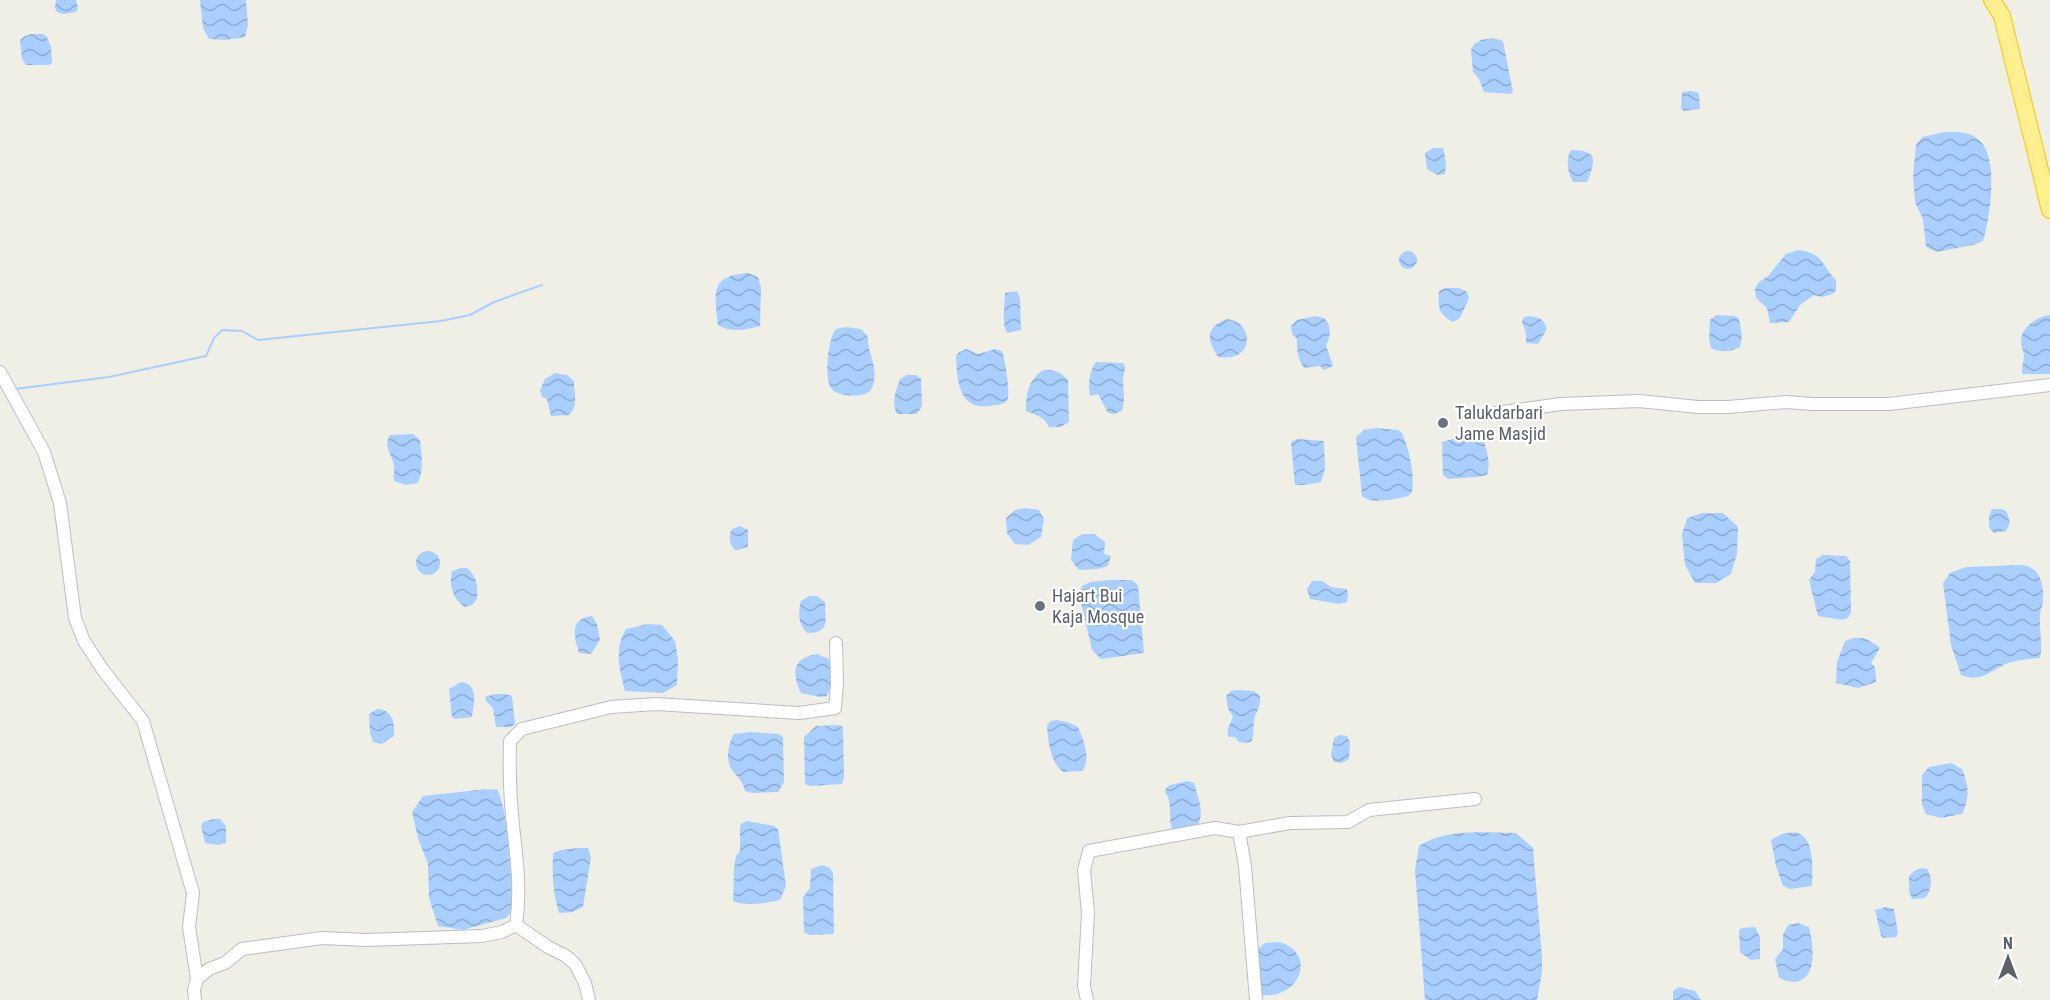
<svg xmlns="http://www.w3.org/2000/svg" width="2050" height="1000" font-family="'Roboto Condensed',sans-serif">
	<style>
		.water { fill: url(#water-waves) }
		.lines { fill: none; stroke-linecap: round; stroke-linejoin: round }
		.stream { stroke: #a8cfff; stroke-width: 2 }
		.minor-casing { stroke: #bbbdc2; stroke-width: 14 }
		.highway-casing { stroke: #f7c600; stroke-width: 18 }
		.minor { stroke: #fff; stroke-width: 12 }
		.highway { stroke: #feef8f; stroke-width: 16 }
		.worship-dot { fill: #6b7280; stroke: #fff; stroke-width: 2 }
		.labels { text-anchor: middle; stroke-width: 4.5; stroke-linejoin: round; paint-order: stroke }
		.worship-label { font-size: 18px; fill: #5b616d; stroke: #fff; text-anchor: start }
	</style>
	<defs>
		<pattern id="water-waves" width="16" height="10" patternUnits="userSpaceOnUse" patternTransform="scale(1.5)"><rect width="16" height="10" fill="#a8cfff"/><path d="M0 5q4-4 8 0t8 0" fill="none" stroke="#8cabd2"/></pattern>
	</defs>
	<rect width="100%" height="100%" fill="#f0efe6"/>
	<!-- water -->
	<g class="water">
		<path d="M56,0H76L78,8L76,12L64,14L57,12L55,7Z"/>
		<path d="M200,0H246L248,25L245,37L225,40L209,39L203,28Z"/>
		<path d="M31,34H43L47,37L51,47L52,63L49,65H26L22,59L20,40L25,36Z"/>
		<path d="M1493,38L1503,41L1512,87L1513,92L1510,94L1484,92L1479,79L1473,72L1471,50L1474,44L1481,40Z"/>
		<path d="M1690,91L1697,92L1699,94L1700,109L1684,111L1681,109L1682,92Z"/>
		<path d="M1945,132C1958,132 1970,131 1980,141C1999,158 1990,219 1983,241L1973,245L1937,252L1926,247L1923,219L1915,202L1913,176L1916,145L1922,137Z"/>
		<path d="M1433,148H1443L1446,162L1445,174L1437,175L1427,169L1425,153Z"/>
		<path d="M1571,150C1598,150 1596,160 1587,182H1573C1568,173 1565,159 1571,150Z"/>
		<path d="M1799,250C1825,255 1819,262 1836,280V290L1833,294L1822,297L1814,295L1800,305L1789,322L1770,323L1767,308L1756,298L1755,289L1758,283L1768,276L1786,254Z"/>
		<circle cx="1408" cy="260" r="9"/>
		<path d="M748,273L758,277L761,287L760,326C746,330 731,333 718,325C715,292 709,276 748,273Z"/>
		<path d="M1445,288H1459L1467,292L1469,298L1460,318L1453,322C1438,314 1438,307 1439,291Z"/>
		<path d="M1017,291L1020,298L1021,330L1007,333C1001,322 1005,306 1005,293Z"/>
		<path d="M1716,315L1735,316L1739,319L1742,336L1740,347C1730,352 1721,353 1711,348L1709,338L1710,320Z"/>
		<path d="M2050,315V374H2022C2022,367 2023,362 2024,356C2024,351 2021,347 2021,342C2020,328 2038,316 2050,315Z"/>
		<path d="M1315,316L1324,318C1332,326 1331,336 1326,345L1333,366L1324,370L1320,366L1304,368C1297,357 1297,351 1297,339L1292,334L1291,326L1297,320Z"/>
		<path d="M1530,316C1540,318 1544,319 1547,329L1538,344L1526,343V333L1522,322L1524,317Z"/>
		<path d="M1227,319C1255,322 1255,363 1218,357C1207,340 1205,327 1227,319Z"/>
		<path d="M846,327L861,329L868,337C867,354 880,367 872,388C868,399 836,397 831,388C824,378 828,337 836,329Z"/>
		<path d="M966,349L978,354L995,349L1002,351C1005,359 1011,396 1007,401C1003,405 994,405 989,406C959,410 957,381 956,357L958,353Z"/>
		<path d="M1096,362L1123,363L1125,367L1123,379L1124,400L1122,411L1114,414L1108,413L1098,394L1090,396C1088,385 1089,371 1096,362Z"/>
		<path d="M1043,370C1055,370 1060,371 1068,380L1069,422L1060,427H1049C1045,417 1036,415 1026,411C1026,393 1028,381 1043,370Z"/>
		<path d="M555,373L567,375L574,381C574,393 579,406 569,415L551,416L547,399L542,397L540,390L545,379Z"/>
		<path d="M907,375H916L921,379L922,406L917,414H897C891,403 896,389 900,379Z"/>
		<path d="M1376,428L1398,430L1402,433C1409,449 1415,474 1412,492L1408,496C1396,499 1371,505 1362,496L1356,437L1364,430Z"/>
		<path d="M1477,432L1481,433V440L1484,441C1487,452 1491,464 1487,475L1477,477L1448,479L1443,475L1442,442Z"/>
		<path d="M413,434L420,440C421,452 425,473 417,483L406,485L394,481C393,477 395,470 394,465C392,454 383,448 390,435Z"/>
		<path d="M1297,439L1324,441L1325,469L1321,482L1305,485H1295L1291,442Z"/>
		<path d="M1025,508L1039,510L1044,519L1041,537L1028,545L1015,544L1007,533L1006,518L1015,510Z"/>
		<path d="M1992,509H2002L2007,512L2010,523L2006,531L1994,533L1989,528V516Z"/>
		<path d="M1702,513H1723L1738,527L1737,554L1731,574L1716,583H1695L1685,565L1682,534L1687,518Z"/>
		<path d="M740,526L748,530V547L736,550C729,546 728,536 732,529Z"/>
		<path d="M1082,534H1094L1105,542L1104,554L1111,556L1108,566L1098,569L1079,570L1071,560L1073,540Z"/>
		<circle cx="428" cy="563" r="12"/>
		<path d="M1823,555L1846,556L1850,561L1851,612L1848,618L1842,620L1818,616L1809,580L1815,572L1816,559Z"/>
		<path d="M2021,565C2040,566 2044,584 2043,601C2043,606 2040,610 2040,615C2039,630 2043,644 2040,658C2030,659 2016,660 2006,664C1989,671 1982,683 1961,675L1951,645L1943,583L1950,573L1966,567Z"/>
		<path d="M461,568H467C477,577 478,586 477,599L472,605L465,607C452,599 449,585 452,571Z"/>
		<path d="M1110,580H1132L1138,585L1144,653L1101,659L1092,650L1079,593L1082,586L1090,582Z"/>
		<path d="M1312,581H1322L1331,587L1347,589L1348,595L1347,602L1339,604L1310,599L1307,589Z"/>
		<path d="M809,596H817L825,602C825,620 831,633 807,633C798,624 798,613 801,601Z"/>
		<path d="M592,616L597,624L600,640L591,654L579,653C574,636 569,619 592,616Z"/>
		<path d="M648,624L662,625L675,641L678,659L677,685L663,693L625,691C619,669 614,649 626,629Z"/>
		<path d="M1853,638C1865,637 1870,640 1880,648L1871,663L1875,667L1876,682L1858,688L1836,683L1837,662L1845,641Z"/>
		<path d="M818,654C818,655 827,658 827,658C836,665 831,689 827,696L820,697L801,693C791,672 793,657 818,654Z"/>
		<path d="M461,682C479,684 474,703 472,717L456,719L452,717L449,689Z"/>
		<path d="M1236,690L1254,691L1260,696C1261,709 1256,710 1254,720C1253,727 1254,734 1252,741L1247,743L1239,742L1235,737H1229C1225,729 1231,724 1233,716L1228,709L1226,696L1231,691Z"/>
		<path d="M494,694H505L512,696L515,724L511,727H496L493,708L486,701L485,697Z"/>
		<path d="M377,709C392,709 395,723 394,736L381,744L373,742L370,733L369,714Z"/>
		<path d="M1057,720L1070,723L1078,727C1083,739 1092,759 1082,771L1063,772C1050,762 1048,741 1047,725L1051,721Z"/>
		<path d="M838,725L843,727L844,777L842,784L810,786L805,784L804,737L816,726Z"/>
		<path d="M751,732L779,734L783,737L784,782L778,792L752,793L745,791C743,781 738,778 732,770C725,760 728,744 734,734Z"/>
		<path d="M1340,735L1347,736L1350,742L1349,759L1342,763L1334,762L1331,755L1334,738Z"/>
		<path d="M1951,763L1962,769C1969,786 1970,797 1962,814L1941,818L1926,814L1922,805V775L1929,767Z"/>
		<path d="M1188,781L1194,783C1198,798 1206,815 1196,828L1182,832L1172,829C1168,817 1173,802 1165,792L1166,788L1170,785Z"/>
		<path d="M486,789L497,790C509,809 512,886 512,911L506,918L463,930L438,926L429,898L428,864L418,838L412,812L423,796Z"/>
		<path d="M214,819H220L226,826V843L217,845L205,843L201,826L203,822Z"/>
		<path d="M747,821L774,826L778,829L786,886L780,900C765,903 748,907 733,901L734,869L736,856L740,851V827L741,824Z"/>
		<path d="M1516,833L1533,848L1542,957V972L1537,1000H1425L1415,870L1419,846C1446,828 1485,833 1516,833Z"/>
		<path d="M1784,833C1788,833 1794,832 1798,833C1816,840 1812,872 1812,886L1790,889L1783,886L1776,866L1771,840Z"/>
		<path d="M577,848H588L591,857L583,907L573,912L559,913C553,893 552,874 553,853L561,850Z"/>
		<path d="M822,865L830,868L833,873L834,934L809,935L804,932L803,897L810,888L811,869Z"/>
		<path d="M1921,868L1927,869C1933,878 1932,890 1925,898L1912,899L1909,891V876L1914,871Z"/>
		<path d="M1886,907L1894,909L1898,933L1896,937L1884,938L1881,936L1875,910Z"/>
		<path d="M1798,923L1809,927C1813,943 1819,980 1794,982C1789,982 1783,979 1779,978L1775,959L1783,949V935L1788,925Z"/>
		<path d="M1755,927L1760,937V959L1751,960L1740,952L1739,930L1742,928Z"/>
		<path d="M1279,942C1318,953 1300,1000 1260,995L1258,949L1265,943Z"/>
		<path d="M1679,987L1695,991L1701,1000H1673V991Z"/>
	</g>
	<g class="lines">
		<!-- stream -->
		<path class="stream" d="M15,389L109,377L206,356L214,338L222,330L242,331L258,340L441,321L470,315L494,302L542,285"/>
		<!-- minor casing -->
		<g class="minor-casing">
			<g id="minor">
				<path d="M0,372L44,452L60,503L75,618L84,641L103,670L143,721L193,893L189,927L197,979"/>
				<path d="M1496,413L1561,404L1639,401L1698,407H1728L1787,402L1812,404H1889L2050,385"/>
				<path d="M1239,832L1245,866L1256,1000"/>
				<path d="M516,925C521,891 517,860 513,826C510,798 509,770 510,741L522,729L611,707L656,704L799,713L835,708L837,684L836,643"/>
				<path d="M195,1000L194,990L197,979L209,969L225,963L242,949L322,938L366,940L482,936L502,932L516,925L548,947L566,956L575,964L585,983L589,1000"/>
				<path d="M1087,1000L1084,986L1088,913L1084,870L1089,851L1215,828L1239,832L1290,823L1348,822L1369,810L1475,799"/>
			</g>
		</g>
		<!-- highway casing -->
		<g class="highway-casing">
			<path id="highway" d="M1992,0L2002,16L2050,210"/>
		</g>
		<!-- minor -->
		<use href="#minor" class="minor"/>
		<!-- highway -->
		<use href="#highway" class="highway"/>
	</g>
	<!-- markers -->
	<g class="worship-dot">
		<circle cx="1443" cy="423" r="6"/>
		<circle cx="1040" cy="606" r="6"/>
	</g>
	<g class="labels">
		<!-- worship labels -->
		<g class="worship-label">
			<text x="1455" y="419">Talukdarbari<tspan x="1455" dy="21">Jame Masjid</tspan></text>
			<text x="1052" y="602">Hajart Bui<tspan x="1052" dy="21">Kaja Mosque</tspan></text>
		</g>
	</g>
	<!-- north arrow -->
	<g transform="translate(2008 958)" stroke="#ffffff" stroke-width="4.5" paint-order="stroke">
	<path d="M0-4.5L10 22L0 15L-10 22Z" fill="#5e6167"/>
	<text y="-9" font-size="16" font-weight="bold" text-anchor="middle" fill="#5e6167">N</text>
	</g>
</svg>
